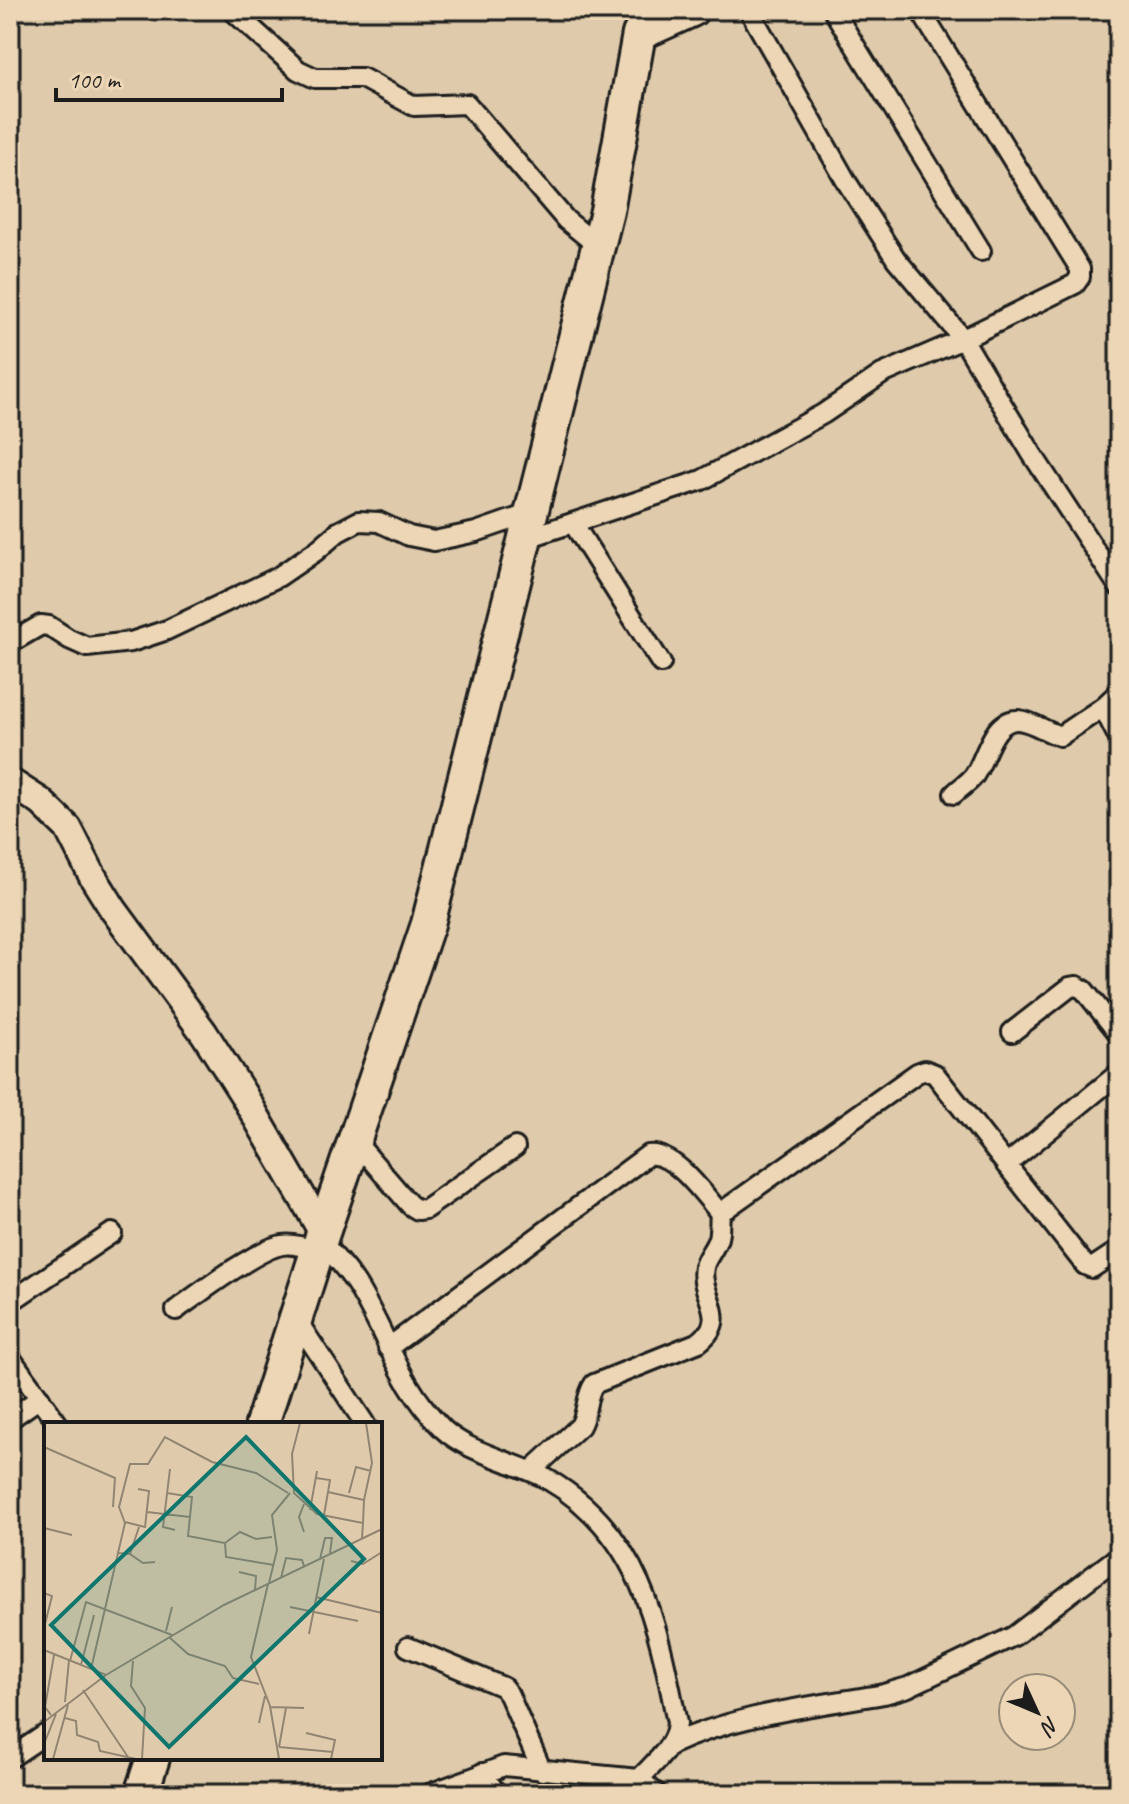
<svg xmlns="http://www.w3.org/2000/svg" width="1129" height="1804" font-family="Caveat,sans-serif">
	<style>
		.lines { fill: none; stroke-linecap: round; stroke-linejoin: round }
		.street-casing { stroke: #1c1c1c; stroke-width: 24 }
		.secondary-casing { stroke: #1c1c1c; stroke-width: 32 }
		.highway-casing { stroke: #1c1c1c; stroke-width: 38 }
		.street { stroke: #ecd6b5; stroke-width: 18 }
		.secondary { stroke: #ecd6b5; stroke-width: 26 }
		.highway { stroke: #ecd6b5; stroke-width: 32 }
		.inset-road { fill: none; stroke: #918572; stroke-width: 2 }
		.view { fill: #0f766e; fill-opacity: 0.15; stroke: #0f766e; stroke-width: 4 }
		.inset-edge { fill: none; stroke: #1c1c1c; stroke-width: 4 }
	</style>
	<rect width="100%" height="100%" fill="#dfcbac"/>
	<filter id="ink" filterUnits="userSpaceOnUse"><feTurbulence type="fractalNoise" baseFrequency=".0125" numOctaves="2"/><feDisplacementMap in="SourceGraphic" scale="16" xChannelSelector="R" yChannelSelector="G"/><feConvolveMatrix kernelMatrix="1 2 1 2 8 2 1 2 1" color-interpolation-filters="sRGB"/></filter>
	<g filter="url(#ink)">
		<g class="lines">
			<!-- street casing -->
			<g class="street-casing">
				<g id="street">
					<path d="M232,10L298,70L315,78H362L414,106L467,104L566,220L598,246"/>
					<path d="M749,10L846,181L896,259L963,339L1032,454L1119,587"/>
					<path d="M833,10L981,251"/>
					<path d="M573,523L661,663"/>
					<path d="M524,539L702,480L823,414L882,374L963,339L1075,284L1080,277V269L920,10"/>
					<path d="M10,643L41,625L49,626L69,639L87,647L131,642L167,630L278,577L316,551L338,532L359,521L379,522L409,536L434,541L476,532L531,513"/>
					<path d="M1119,692L1103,707L1119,739"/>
					<path d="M954,794C960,788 968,783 973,777C986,761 991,719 1018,720C1032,721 1046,732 1060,736L1103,707"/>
					<path d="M1012,1032L1070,987L1077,986L1084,990L1119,1034"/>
					<path d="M354,1140L410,1205L418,1210L425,1209L515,1147"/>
					<path d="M1006,1165L1119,1073"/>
					<path d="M321,1241C333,1255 346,1268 356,1284C388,1335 397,1383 443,1429C468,1453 516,1462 547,1479C641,1533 658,1626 677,1723C676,1746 654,1763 639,1779"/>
					<path d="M10,1302L112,1233"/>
					<path d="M176,1310C198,1294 257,1249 282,1245C294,1243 307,1248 318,1252"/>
					<path d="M296,1319L365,1424"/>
					<path d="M388,1348L648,1155C674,1151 704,1195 720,1213L917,1073L925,1070L935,1074L1085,1265L1092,1268L1119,1250"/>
					<path d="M10,1357L58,1424"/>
					<path d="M10,1419L40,1398"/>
					<path d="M531,1471L580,1426C588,1412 585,1397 594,1384L699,1342C732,1317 698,1295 704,1267C706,1257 715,1249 718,1238C720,1230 719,1221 720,1213"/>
					<path d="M408,1647L503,1687L509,1695L542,1771"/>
					<path d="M670,1745C737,1714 811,1707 884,1694L908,1687L1014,1636L1119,1556"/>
					<path d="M10,1758L46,1734"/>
					<path d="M482,1773L497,1794"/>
					<path d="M429,1794L504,1766L639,1779L657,1794"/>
				</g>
			</g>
			<!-- secondary casing -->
			<g class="secondary-casing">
				<path id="secondary" d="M10,782L41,802L68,828L93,877L113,909L204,1033L243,1094L323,1233"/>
			</g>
			<!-- highway casing -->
			<g class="highway-casing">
				<g id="highway">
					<path d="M262,1424L323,1233L428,924L607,211L639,34L692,10"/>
					<path d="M141,1794L153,1758"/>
				</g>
			</g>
			<!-- street -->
			<use href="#street" class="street"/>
			<!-- secondary -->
			<use href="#secondary" class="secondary"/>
			<!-- highway -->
			<use href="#highway" class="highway"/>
		</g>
	</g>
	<!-- overview -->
	<g transform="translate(44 1422)">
		<rect width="338" height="338" fill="#dfcbac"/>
		<path class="inset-road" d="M256,1L248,32L250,71L273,92L319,101L318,116M0,25L71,56L69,85M126,47L119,105L131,108M272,56L286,58L284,70M123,71L148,75L144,114L181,121L182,135L230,143M305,71L312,45L327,49M320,78L328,41L322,1M260,82L255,95L260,110M266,88L273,49M103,90L146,95M280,93L284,70L320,78L319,101M81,100L101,105L105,69L94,67M0,106L28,113M181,121L196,110L212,117L228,115M74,131L86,132L95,105M86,132L99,141L111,140M276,137L281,116H288L286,131M307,139L319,142L338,130M195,150L212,154L211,168M237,156L242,136L258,138L260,144M225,161L233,128L228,93L246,71M224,162L207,235L226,284L235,337M0,171L8,174L0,206M272,175L338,191M246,185L314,199M122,209L128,185M265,212L280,137M125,215L144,232L181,244L189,256L215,262M0,228L62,253L180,183L338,107M26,239L42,180L128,213M89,239L87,264L101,286L98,337M37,243L50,193M47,247L81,101L75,85L86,42H104L121,15L168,40L212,51L244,71M39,268L84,335M21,280L25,238M226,285L260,286M7,293L1,285L10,233M21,296L32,299L33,313L54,320L56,329L92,337M0,300L62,253M215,301L221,274M262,311L291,318L287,337M0,322L12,292M235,325L289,330M235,325L242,286M9,337L24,283"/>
		<path class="view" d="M202,15L320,137L125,325L7,203Z"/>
		<rect width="338" height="338" class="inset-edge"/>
	</g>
	<!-- margin -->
	<rect width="1129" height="1804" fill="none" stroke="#ecd6b5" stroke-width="40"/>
	<rect x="20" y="20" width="1089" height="1764" fill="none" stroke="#1c1c1c" stroke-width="3" filter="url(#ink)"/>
	<!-- north arrow -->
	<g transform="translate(1037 1712) rotate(134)"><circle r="38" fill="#ecd6b5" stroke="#998c78" stroke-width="2"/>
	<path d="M0-6L14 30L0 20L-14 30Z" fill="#1c1c1c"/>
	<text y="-12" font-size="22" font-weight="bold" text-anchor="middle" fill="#1c1c1c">N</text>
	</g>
	<!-- scale -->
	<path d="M56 88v12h226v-12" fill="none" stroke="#1c1c1c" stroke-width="4"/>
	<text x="68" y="88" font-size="24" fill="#1c1c1c" stroke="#ecd6b5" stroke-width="6" paint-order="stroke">100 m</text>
</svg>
